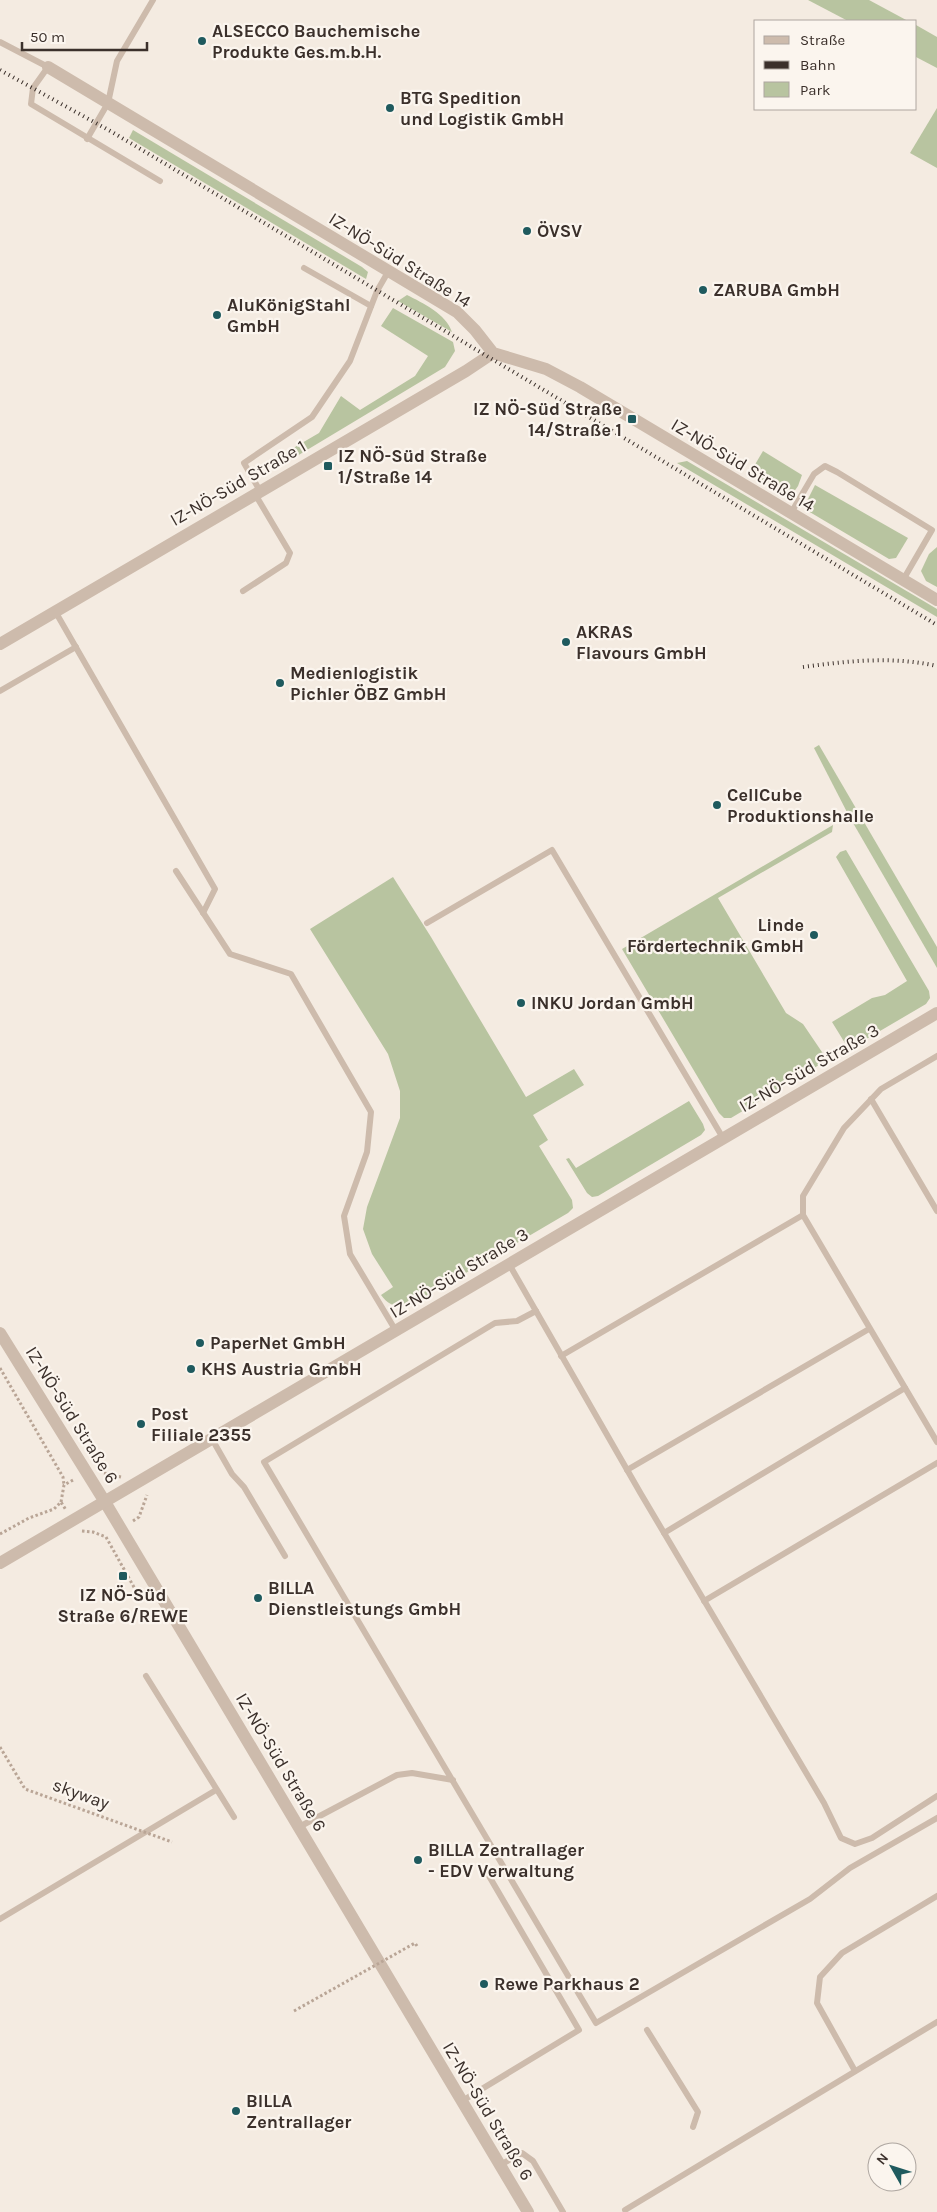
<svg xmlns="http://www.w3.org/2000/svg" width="937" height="2212" font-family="Karla,sans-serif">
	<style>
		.green { fill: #b8c4a0 }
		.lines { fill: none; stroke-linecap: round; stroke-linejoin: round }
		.path { stroke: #b9a596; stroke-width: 3; stroke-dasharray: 2.5 2.5; stroke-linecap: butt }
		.lane { stroke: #cdbbac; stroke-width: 6 }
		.street { stroke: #cdbbac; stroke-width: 12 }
		.rail { stroke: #3b302b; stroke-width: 4; stroke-dasharray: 1 4; stroke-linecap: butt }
		.path-bridge { stroke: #b9a596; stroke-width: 3; stroke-dasharray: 2.5 2.5; stroke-linecap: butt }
		.poi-dot { fill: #1f5a5e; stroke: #fbf5ee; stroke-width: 2 }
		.labels { text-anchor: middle; stroke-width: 4.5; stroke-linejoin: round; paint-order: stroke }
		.poi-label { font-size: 18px; font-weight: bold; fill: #3b302b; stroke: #fbf5ee; text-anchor: start }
		.street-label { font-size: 18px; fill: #3b302b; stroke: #fbf5ee }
	</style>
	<rect width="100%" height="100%" fill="#f4ebe1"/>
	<g class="green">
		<polygon points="808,0 869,0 908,21 848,21"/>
		<polygon points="916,25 937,37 937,68 916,57"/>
		<polygon points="937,108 937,168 910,153"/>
		<polygon points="133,130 362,267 368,272 366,279 129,138"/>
		<path d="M407,295C423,303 446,314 452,332L398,301Z"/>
		<polygon points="393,308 453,342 455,351 445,367 277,468 272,467 271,461 319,433 341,396 360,410 415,376 428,356 381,326"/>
		<polygon points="763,451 802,475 798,486 791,496 779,492 750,473"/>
		<polygon points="687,461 937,609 937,617 677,463"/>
		<polygon points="815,485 908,538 896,558 889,559 808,511 806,503"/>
		<polygon points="937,547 937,587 926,581 921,571 929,554"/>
		<polygon points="819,745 937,947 937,968 849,816 814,748"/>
		<polygon points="833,825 832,832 718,898 786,1013 803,1024 824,1055 824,1062 731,1118 724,1118 719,1113 622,949"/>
		<polygon points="846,850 929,991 930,998 926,1004 851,1048 848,1048 832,1022 872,998 885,995 907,981 836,857 840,852"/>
		<path d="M393,877L431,937L526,1097L574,1069L584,1085L533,1115L548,1140L539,1146L572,1200L573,1208L568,1213L411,1305C399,1309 389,1306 381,1295L393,1287L372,1254L363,1229L367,1207L400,1118V1091L388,1054L310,929Z"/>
		<polygon points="689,1101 703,1124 705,1130 701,1135 598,1196 592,1197 587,1193 566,1159 569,1158 576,1168"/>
	</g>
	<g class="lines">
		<g class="path">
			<polyline points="0,1368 63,1477 64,1485"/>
			<polyline points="104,1473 121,1477"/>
			<polyline points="61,1502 64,1485 75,1479"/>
			<polyline points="133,1521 139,1517 147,1495"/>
			<polyline points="82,1531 93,1532 106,1537 135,1589 145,1599"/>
			<polyline points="0,1534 29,1518 54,1509 61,1502 66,1510"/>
		</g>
		<g class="lane">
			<polyline points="0,42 48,67 33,88 31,104 160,181"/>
			<polyline points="87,139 108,103 117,61 153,0"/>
			<polyline points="304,268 371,306"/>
			<polyline points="260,491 244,463 312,417 350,361 377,291 388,272"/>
			<polyline points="791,513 814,474 825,466 837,472 932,530 903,580"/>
			<polyline points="243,591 286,563 290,553 255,494"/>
			<polyline points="55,611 215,889 203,913"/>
			<polyline points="0,691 76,647"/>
			<polyline points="176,871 230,954 291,974 371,1112 367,1152 344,1216 350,1254 396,1331"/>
			<polyline points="427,923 552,850 723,1138"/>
			<polyline points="871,1099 937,1211"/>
			<polyline points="803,1215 803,1196 844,1128 881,1089 937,1056"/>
			<polyline points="509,1264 641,1494 824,1803 841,1838 855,1844 872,1838 937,1796"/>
			<polyline points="536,1311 517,1321 495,1323 264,1462 596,2023 810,1899 850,1868 937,1818"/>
			<polyline points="561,1356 803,1215 937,1442"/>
			<polyline points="212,1439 232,1474 244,1487 285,1556"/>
			<polyline points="627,1470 869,1329"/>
			<polyline points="664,1533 905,1388"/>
			<polyline points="704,1601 937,1463"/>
			<polyline points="146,1676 234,1817"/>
			<polyline points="299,1827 397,1775 412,1773 453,1780"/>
			<polyline points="0,1919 216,1790"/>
			<polyline points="647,2030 698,2112 693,2127"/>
			<polyline points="855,2071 817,2003 820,1977 842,1953 937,1896"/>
			<polyline points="462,2101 579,2030 489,1876"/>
			<polyline points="500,2165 522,2153 533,2161 563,2212"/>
			<polyline points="625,2210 937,2022"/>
		</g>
		<g class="street">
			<polyline points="48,67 457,312 475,330 493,353 546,369 580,387 937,600"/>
			<polyline points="0,644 466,371 493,353"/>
			<polyline points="0,1333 105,1502 528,2212"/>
			<polyline points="0,1563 937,1013"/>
		</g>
		<g class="rail">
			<polyline points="0,70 112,132 937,625"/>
			<path d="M803,667C847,661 893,656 937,666"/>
		</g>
		<g class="path-bridge">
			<polyline points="0,1747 25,1789 172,1842"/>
			<polyline points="294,2011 415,1943 417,1946"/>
		</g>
	</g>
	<g class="poi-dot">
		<circle cx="202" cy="41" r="5"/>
		<circle cx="390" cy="108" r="5"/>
		<circle cx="527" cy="231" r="5"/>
		<circle cx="703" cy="290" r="5"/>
		<circle cx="217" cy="315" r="5"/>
		<rect x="627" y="414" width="10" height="10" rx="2.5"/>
		<rect x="323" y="461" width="10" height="10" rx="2.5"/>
		<circle cx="566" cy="642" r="5"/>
		<circle cx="280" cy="683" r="5"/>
		<circle cx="717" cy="805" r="5"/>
		<circle cx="814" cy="935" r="5"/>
		<circle cx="521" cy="1003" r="5"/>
		<circle cx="200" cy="1343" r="5"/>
		<circle cx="191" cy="1369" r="5"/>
		<circle cx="141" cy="1424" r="5"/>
		<rect x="118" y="1571" width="10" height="10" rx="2.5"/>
		<circle cx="258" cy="1598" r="5"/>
		<circle cx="418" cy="1860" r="5"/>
		<circle cx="484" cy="1984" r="5"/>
		<circle cx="236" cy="2111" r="5"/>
	</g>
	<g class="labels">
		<g class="poi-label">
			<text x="212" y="37">ALSECCO Bauchemische<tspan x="212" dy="21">Produkte Ges.m.b.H.</tspan></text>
			<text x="400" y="104">BTG Spedition<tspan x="400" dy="21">und Logistik GmbH</tspan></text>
			<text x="537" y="237">ÖVSV</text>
			<text x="713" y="296">ZARUBA GmbH</text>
			<text x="227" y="311">AluKönigStahl<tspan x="227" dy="21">GmbH</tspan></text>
			<text x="622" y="415" text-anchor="end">IZ NÖ-Süd Straße<tspan x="622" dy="21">14/Straße 1</tspan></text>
			<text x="338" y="462">IZ NÖ-Süd Straße<tspan x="338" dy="21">1/Straße 14</tspan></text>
			<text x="576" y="638">AKRAS<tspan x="576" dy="21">Flavours GmbH</tspan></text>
			<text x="290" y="679">Medienlogistik<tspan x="290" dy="21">Pichler ÖBZ GmbH</tspan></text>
			<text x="727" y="801">CellCube<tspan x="727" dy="21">Produktionshalle</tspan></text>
			<text x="804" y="931" text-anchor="end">Linde<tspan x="804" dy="21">Fördertechnik GmbH</tspan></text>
			<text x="531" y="1009">INKU Jordan GmbH</text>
			<text x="210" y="1349">PaperNet GmbH</text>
			<text x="201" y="1375">KHS Austria GmbH</text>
			<text x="151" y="1420">Post<tspan x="151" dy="21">Filiale 2355</tspan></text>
			<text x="268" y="1594">BILLA<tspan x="268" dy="21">Dienstleistungs GmbH</tspan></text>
			<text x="123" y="1601" text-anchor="middle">IZ NÖ-Süd<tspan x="123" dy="21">Straße 6/REWE</tspan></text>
			<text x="428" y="1856">BILLA Zentrallager<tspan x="428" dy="21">- EDV Verwaltung</tspan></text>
			<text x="494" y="1990">Rewe Parkhaus 2</text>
			<text x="246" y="2107">BILLA<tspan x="246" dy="21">Zentrallager</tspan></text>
		</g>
		<g class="street-label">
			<text transform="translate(400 260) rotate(32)" y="6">IZ-NÖ-Süd Straße 14</text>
			<text transform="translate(743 465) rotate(31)" y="6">IZ-NÖ-Süd Straße 14</text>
			<text transform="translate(238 483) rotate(-30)" y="6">IZ-NÖ-Süd Straße 1</text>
			<text transform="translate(809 1068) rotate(-30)" y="6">IZ-NÖ-Süd Straße 3</text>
			<text transform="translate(459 1273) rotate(-31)" y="6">IZ-NÖ-Süd Straße 3</text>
			<text transform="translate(72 1415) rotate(58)" y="6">IZ-NÖ-Süd Straße 6</text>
			<text transform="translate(281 1762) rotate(59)" y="6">IZ-NÖ-Süd Straße 6</text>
			<text transform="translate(81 1794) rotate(20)" y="6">skyway</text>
			<text transform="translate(488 2111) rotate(59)" y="6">IZ-NÖ-Süd Straße 6</text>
		</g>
	</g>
	<rect x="754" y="20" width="162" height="90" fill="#fbf5ee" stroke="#aea6a0"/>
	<rect x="764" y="36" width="25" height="8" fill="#cdbbac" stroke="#aea6a0"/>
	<text x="800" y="45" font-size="15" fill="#3b302b">Straße</text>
	<rect x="764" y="61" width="25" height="8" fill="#3b302b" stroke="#aea6a0"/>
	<text x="800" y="70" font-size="15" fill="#3b302b">Bahn</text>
	<rect x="764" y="82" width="25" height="15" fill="#b8c4a0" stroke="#aea6a0"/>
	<text x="800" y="95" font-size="15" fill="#3b302b">Park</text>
	<g transform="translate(892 2167) rotate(309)"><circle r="24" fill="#fbf5ee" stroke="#aea6a0"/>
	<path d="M0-4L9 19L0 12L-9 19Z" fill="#1f5a5e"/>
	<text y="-8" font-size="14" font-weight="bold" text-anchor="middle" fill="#3b302b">N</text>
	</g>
	<path d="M22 42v8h125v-8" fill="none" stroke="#3b302b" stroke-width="2.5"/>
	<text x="30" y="42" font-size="15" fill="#3b302b" stroke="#fbf5ee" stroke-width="4" paint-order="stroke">50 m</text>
</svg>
